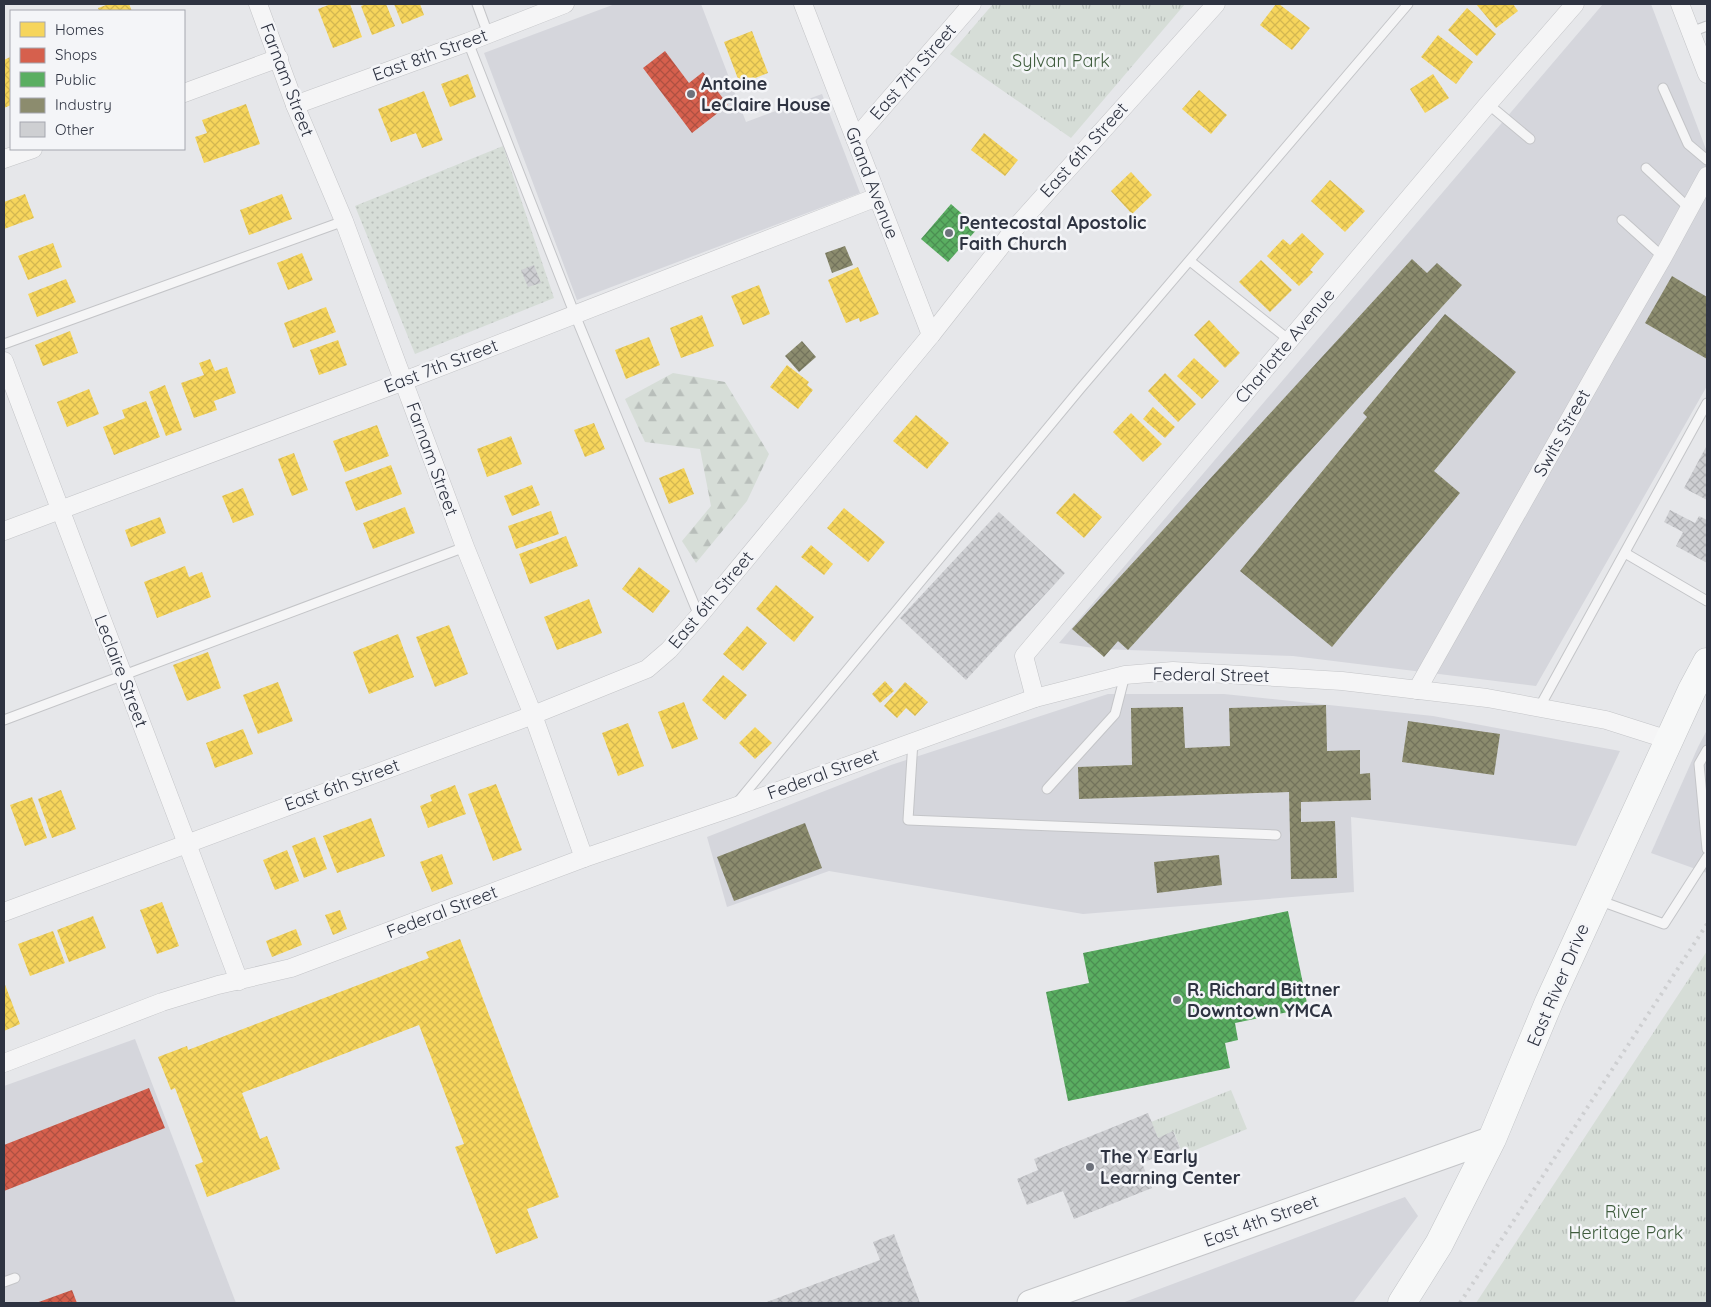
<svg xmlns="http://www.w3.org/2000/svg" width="1711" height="1307" font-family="Quicksand,sans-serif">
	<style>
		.built { fill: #d5d6dc }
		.grass { fill: url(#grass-dots) }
		.forest { fill: url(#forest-firs) }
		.park { fill: url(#park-tufts) }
		.homes { fill: url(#homes-cross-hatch) }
		.shops { fill: url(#shops-cross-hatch) }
		.public { fill: url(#public-cross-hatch) }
		.industry { fill: url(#industry-cross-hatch) }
		.building { fill: url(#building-cross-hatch) }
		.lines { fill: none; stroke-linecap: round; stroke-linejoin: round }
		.lane-casing { stroke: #c4c5c8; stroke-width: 11 }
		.street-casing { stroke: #c4c5c8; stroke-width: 19 }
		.secondary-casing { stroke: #c4c5c8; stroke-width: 27 }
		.primary-casing { stroke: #c2c4c7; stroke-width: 29 }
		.lane { stroke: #f5f5f6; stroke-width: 9 }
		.street { stroke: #f5f5f6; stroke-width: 18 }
		.secondary { stroke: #f7f8f8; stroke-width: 25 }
		.primary { stroke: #f7f8f8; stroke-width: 28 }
		.rail { stroke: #cecfd1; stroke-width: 4; stroke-dasharray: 2.5 5; stroke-linecap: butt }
		.poi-dot { fill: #6e727c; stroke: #f4f5f8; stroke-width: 2 }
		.labels { text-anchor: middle; stroke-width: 5; stroke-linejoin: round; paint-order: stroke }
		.street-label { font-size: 18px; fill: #2e3341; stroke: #f4f5f8 }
		.park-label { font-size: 18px; fill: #3f5c3d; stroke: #f4f5f8 }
		.poi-label { font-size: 18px; font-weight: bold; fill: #2e3341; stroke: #f4f5f8; text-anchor: start }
	</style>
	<defs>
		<pattern id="grass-dots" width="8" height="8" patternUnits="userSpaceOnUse" patternTransform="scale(1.25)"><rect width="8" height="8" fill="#d6ddd7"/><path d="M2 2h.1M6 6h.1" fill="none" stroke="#b8beba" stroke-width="1.8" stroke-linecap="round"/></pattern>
		<pattern id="forest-firs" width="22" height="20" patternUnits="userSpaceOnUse" patternTransform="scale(1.25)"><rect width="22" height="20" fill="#d6ddd7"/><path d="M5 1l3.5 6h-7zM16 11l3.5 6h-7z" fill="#b8beba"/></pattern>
		<pattern id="park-tufts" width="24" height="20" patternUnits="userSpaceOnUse" patternTransform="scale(1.25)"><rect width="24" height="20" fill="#d6ddd7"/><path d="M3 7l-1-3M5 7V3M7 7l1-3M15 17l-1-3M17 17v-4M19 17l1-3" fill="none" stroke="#b8beba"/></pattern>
		<pattern id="homes-cross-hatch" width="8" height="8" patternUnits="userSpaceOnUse" patternTransform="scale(1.25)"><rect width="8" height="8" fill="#f6d55c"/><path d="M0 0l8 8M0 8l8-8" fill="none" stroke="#d3b751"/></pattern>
		<pattern id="shops-cross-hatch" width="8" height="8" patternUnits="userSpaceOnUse" patternTransform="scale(1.25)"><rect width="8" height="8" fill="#d6604d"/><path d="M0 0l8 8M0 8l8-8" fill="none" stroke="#ae5042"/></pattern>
		<pattern id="public-cross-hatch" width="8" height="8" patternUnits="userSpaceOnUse" patternTransform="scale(1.25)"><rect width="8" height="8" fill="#5aae61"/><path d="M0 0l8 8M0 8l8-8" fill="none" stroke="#4b8e52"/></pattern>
		<pattern id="industry-cross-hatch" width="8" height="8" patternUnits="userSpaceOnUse" patternTransform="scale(1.25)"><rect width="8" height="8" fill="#8c8c6e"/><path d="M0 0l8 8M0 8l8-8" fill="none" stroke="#73735c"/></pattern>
		<pattern id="building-cross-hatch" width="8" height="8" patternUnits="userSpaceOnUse" patternTransform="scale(1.25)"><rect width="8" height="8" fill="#cecfd2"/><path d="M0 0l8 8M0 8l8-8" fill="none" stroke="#b1b2b6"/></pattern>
	</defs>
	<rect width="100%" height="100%" fill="#e6e7ea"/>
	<g class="built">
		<polygon points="615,4 701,4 746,122 822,94 860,193 577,300 484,53"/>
		<polygon points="1603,4 1651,4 1707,152 1707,386 1536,686 1293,656 1101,649 1059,643"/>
		<polygon points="1108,694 1224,694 1433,716 1620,751 1576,846 1351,817 1354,892 1083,914 829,871 727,907 707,837 891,765"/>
		<polygon points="1707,730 1707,873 1651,853 1698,747"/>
		<polygon points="135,1039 236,1303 4,1303 4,1086"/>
		<polygon points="1405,1197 1418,1216 1353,1303 1122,1303"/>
	</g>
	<polygon class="grass" points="503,146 554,298 415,354 355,206"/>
	<polygon class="forest" points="673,373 725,382 769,454 747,501 696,563 682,541 711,506 700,449 645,442 625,399"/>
	<g class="park">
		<polygon points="993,4 1185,4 1071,138 950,54"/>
		<polygon points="1707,951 1707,1303 1476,1303"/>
		<polygon points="1231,1090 1247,1129 1183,1155 1174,1132 1158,1138 1151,1122"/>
	</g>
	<g class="homes">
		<polygon points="109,4 129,4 132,11 99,11 98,8"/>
		<polygon points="331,4 350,4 362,37 333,48 318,9"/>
		<polygon points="366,4 386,4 395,26 372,35 361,6"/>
		<polygon points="394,4 420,4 424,15 402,24"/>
		<polygon points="1276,4 1279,4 1310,28 1292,50 1260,25"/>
		<polygon points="1476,4 1513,4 1518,11 1496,28"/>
		<polygon points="1467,8 1496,34 1477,56 1448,30"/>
		<polygon points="752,31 768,73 740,84 724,42"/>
		<polygon points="1438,35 1473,62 1456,84 1421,57"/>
		<polygon points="10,57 11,105 4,108 4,60"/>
		<polygon points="468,74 476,97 450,107 441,84"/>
		<polygon points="1433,74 1449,98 1425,113 1410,89"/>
		<polygon points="1199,90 1227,115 1211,134 1182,109"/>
		<polygon points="424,91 443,140 422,148 416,133 391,142 378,109"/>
		<polygon points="246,104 260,144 204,163 195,137 207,133 202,120"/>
		<polygon points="984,133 1018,160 1005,176 971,150"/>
		<polygon points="1131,172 1152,195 1132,214 1111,191"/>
		<polygon points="1330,180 1365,211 1345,232 1311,201"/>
		<polygon points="25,194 34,218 4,229 4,202"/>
		<polygon points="282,194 292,219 249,235 240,210"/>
		<polygon points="1302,233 1324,254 1310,270 1313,272 1299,286 1267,256 1283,239 1290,245"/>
		<polygon points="53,243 62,267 28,280 18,256"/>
		<polygon points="302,253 313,280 288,290 277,263"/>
		<polygon points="1261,260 1292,290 1270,312 1239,282"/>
		<polygon points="858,267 879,314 860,322 859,318 846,323 828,280"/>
		<polygon points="66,279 76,302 37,317 28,294"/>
		<polygon points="759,285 770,314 743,325 731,296"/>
		<polygon points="326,307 336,332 293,348 284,323"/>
		<polygon points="702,315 714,346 681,358 670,328"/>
		<polygon points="1209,320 1240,353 1225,368 1194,335"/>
		<polygon points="70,331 78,353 43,366 35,345"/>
		<polygon points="649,337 660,365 626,379 615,350"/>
		<polygon points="338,340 347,365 319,375 310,350"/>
		<polygon points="1194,358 1219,381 1202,399 1177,376"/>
		<polygon points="210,359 215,371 227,367 236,393 214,401 217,410 194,418 181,383 204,375 199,363"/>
		<polygon points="787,365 809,382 807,385 813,390 798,409 770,387"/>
		<polygon points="1165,373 1196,404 1178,422 1148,391"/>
		<polygon points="165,385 182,430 166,436 149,392"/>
		<polygon points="89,389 99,414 67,427 57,402"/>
		<polygon points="146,401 160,437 114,455 103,427 125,418 122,410"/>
		<polygon points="1153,407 1175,427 1165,438 1143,419"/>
		<polygon points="1131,413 1162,444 1143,462 1113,432"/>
		<polygon points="916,415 949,443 927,469 893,441"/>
		<polygon points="594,423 605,449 585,457 574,430"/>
		<polygon points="377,425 389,456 345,472 333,441"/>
		<polygon points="511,436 522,464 487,477 477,449"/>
		<polygon points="294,453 308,490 292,496 278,459"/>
		<polygon points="391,465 402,494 356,511 345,482"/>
		<polygon points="684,468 694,494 669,504 659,478"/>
		<polygon points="532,485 540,505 512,516 504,496"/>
		<polygon points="243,488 254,515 233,523 222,496"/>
		<polygon points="1074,493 1102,517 1084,538 1056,513"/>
		<polygon points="405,507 415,533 373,549 363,523"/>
		<polygon points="844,508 885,542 868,562 827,528"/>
		<polygon points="551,511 559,534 516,549 508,526"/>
		<polygon points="160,517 166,533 131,547 125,530"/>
		<polygon points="566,536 578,566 530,584 519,554"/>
		<polygon points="811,545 833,564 824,575 801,557"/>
		<polygon points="185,566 189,577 202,572 211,597 157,618 144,582"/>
		<polygon points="639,567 670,591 653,613 622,589"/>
		<polygon points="776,585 814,617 794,642 756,609"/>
		<polygon points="589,599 602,633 557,650 544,617"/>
		<polygon points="449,625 468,674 435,687 416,637"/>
		<polygon points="747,626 767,643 743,671 723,654"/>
		<polygon points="398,634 414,677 369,694 353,652"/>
		<polygon points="208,652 221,688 187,701 173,665"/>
		<polygon points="723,675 747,695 725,720 702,700"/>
		<polygon points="885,681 894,691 880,703 872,694"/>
		<polygon points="278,682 293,721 258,734 243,695"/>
		<polygon points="905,682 928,702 915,716 906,708 897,718 884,706"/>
		<polygon points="684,702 698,739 672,749 658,712"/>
		<polygon points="628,723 644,766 618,776 602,733"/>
		<polygon points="755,727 772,743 755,759 739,743"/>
		<polygon points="243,729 253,754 215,768 206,743"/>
		<polygon points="496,784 522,850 493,861 468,794"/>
		<polygon points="455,785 466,814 428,828 420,806 432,801 430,795"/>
		<polygon points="61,790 76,829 52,838 38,799"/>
		<polygon points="32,797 47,838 25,846 10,805"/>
		<polygon points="371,818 385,856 337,873 323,836"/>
		<polygon points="315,837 327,869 304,878 292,846"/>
		<polygon points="287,850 299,881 275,890 263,860"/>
		<polygon points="442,854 453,884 432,892 420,862"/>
		<polygon points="162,902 179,946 157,954 140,910"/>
		<polygon points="340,910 347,929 333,935 325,915"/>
		<polygon points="93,916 106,948 69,962 57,930"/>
		<polygon points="296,929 302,945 272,957 266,941"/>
		<polygon points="53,931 65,963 30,976 18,944"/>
		<polygon points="460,939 559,1197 527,1209 538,1238 496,1254 455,1147 464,1144 419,1025 242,1093 260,1139 267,1136 280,1169 207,1197 195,1165 203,1162 175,1088 171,1090 158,1057 187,1046 188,1050 429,958 426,952"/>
		<polygon points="4,982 20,1024 4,1031"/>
	</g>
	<g class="shops">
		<polygon points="665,51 689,83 703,72 728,105 692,133 643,68"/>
		<polygon points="149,1088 165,1128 4,1191 4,1145"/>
		<polygon points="72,1290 77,1303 36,1303"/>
	</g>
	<g class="public">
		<polygon points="951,204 978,228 948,262 921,239"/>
		<polygon points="1288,911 1308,1008 1235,1023 1238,1040 1225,1043 1230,1068 1068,1101 1046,992 1089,983 1083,953"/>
	</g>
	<g class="industry">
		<polygon points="845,246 853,265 832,273 825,253"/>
		<polygon points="1412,259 1427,273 1437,263 1462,285 1128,650 1118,641 1104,657 1072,629"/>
		<polygon points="1672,276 1707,297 1707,359 1645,323"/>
		<polygon points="1445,314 1516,372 1434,471 1460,493 1332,647 1240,571 1367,417 1363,413"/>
		<polygon points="802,341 816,357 799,372 785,356"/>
		<polygon points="1326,705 1327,751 1360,750 1360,774 1370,773 1371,800 1301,802 1301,822 1335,821 1337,878 1291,879 1289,792 1079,799 1078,767 1132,765 1131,708 1183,707 1185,748 1230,746 1229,708"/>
		<polygon points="1408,721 1500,734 1494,775 1402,762"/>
		<polygon points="805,823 822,868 734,901 717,857"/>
		<polygon points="1219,855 1222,885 1157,893 1154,862"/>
	</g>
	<g class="building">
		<polygon points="534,265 541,283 528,287 521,270"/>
		<polygon points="1706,447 1707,448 1707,500 1684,488"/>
		<polygon points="1670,510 1695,523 1699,516 1707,520 1707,563 1676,546 1683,532 1664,522"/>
		<polygon points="999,512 1065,573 966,680 900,618"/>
		<polygon points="1148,1113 1158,1138 1173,1131 1180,1148 1142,1163 1152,1188 1074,1219 1063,1191 1027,1205 1017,1179 1038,1170 1034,1159"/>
		<polygon points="894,1234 920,1303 764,1303 880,1260 873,1242"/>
	</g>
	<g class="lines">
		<g class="lane-casing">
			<g id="lane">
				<polyline points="477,4 488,34"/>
				<polyline points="1691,32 1707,26"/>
				<polyline points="468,42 575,315 699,616"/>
				<polyline points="1663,88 1688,144 1707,160"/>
				<polyline points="1488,104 1530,139"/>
				<polyline points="1646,168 1690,209"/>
				<polyline points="1622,220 1663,257"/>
				<polyline points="1190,261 1289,340"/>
				<polyline points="4,344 344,221"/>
				<polyline points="1625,553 1707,601"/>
				<polyline points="1539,708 1707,403"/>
				<polyline points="4,720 465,547"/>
				<polyline points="913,741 908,820 1276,835"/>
				<polyline points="1707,750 1699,764 1707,849"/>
				<polyline points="1047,789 1115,714 1125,675"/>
				<polyline points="737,803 1080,389 1408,4"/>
				<polyline points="1598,900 1664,924 1707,857"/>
				<polyline points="4,1282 15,1278"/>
			</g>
		</g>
		<g class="street-casing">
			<g id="street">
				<polyline points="258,4 295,105 344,221 465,547 533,715 584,858"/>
				<polyline points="803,4 931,335"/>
				<polyline points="1680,4 1707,74"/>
				<polyline points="184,93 279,58"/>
				<polyline points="295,105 468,42 565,4"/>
				<polyline points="855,139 972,4"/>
				<polyline points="4,159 33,149"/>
				<polyline points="4,361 239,981"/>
				<polyline points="4,531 404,381 877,197"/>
				<polyline points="1417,690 1606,355 1663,257 1707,176"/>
				<polyline points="1035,698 1024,656 1488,104 1575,4"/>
				<polyline points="4,912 533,715 647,669 669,650 699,616 931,335 1016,227 1216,4"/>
				<polyline points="4,1063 162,1002 218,985 291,968 584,858 734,807 1035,698 1125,675 1173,671 1342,681 1487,698 1606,720 1669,740"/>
			</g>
		</g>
		<g class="secondary-casing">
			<polyline id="secondary" points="1030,1303 1492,1139"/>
		</g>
		<g class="primary-casing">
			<polyline id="primary" points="1402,1303 1439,1244 1492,1139 1549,1002 1692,690 1707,662"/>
		</g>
		<use href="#lane" class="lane"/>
		<use href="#street" class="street"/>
		<use href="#secondary" class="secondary"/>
		<use href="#primary" class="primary"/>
		<polyline class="rail" points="1460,1303 1707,924"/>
	</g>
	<g class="poi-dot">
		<circle cx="691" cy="94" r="5"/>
		<circle cx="949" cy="233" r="5"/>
		<circle cx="1177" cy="1000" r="5"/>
		<circle cx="1090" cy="1167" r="5"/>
	</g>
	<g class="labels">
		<g class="street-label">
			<text transform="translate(430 55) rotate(-20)" y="6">East 8th Street</text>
			<text transform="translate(913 72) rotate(-49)" y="6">East 7th Street</text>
			<text transform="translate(287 80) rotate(69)" y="6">Farnam Street</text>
			<text transform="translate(1084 150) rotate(-48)" y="6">East 6th Street</text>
			<text transform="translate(872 183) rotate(69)" y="6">Grand Avenue</text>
			<text transform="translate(1285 346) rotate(-50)" y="6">Charlotte Avenue</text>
			<text transform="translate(441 366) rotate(-21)" y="6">East 7th Street</text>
			<text transform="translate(1562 433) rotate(-61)" y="6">Swits Street</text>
			<text transform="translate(432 459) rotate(70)" y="6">Farnam Street</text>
			<text transform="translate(711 600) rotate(-50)" y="6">East 6th Street</text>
			<text transform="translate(121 671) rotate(69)" y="6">Leclaire Street</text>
			<text transform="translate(1211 675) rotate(1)" y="6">Federal Street</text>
			<text transform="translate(823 774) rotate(-20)" y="6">Federal Street</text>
			<text transform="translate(342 785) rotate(-20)" y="6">East 6th Street</text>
			<text transform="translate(442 912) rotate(-21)" y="6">Federal Street</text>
			<text transform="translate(1558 985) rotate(-67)" y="6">East River Drive</text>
			<text transform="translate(1261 1221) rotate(-20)" y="6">East 4th Street</text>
		</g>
		<g class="park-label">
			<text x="1061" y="67">Sylvan Park</text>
			<text x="1626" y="1218">River<tspan x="1626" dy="21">Heritage Park</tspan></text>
		</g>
		<g class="poi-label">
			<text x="701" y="90">Antoine<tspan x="701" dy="21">LeClaire House</tspan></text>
			<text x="959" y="229">Pentecostal Apostolic<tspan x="959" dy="21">Faith Church</tspan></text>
			<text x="1187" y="996">R. Richard Bittner<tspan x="1187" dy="21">Downtown YMCA</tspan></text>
			<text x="1100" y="1163">The Y Early<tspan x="1100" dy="21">Learning Center</tspan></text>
		</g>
	</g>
	<rect width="1711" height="1307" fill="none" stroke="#2e3341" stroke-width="10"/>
	<rect x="10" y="10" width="175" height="140" fill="#f4f5f8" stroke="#a5a7af"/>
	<rect x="20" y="22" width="25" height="15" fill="#f6d55c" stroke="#a5a7af"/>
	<text x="55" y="35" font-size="15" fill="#2e3341">Homes</text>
	<rect x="20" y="48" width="25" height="15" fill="#d6604d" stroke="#a5a7af"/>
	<text x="55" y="60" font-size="15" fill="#2e3341">Shops</text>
	<rect x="20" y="72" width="25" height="15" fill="#5aae61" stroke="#a5a7af"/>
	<text x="55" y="85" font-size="15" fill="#2e3341">Public</text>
	<rect x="20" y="98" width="25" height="15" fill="#8c8c6e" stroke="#a5a7af"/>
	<text x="55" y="110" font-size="15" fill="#2e3341">Industry</text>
	<rect x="20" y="122" width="25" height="15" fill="#cecfd2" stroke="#a5a7af"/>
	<text x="55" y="135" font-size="15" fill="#2e3341">Other</text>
</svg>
